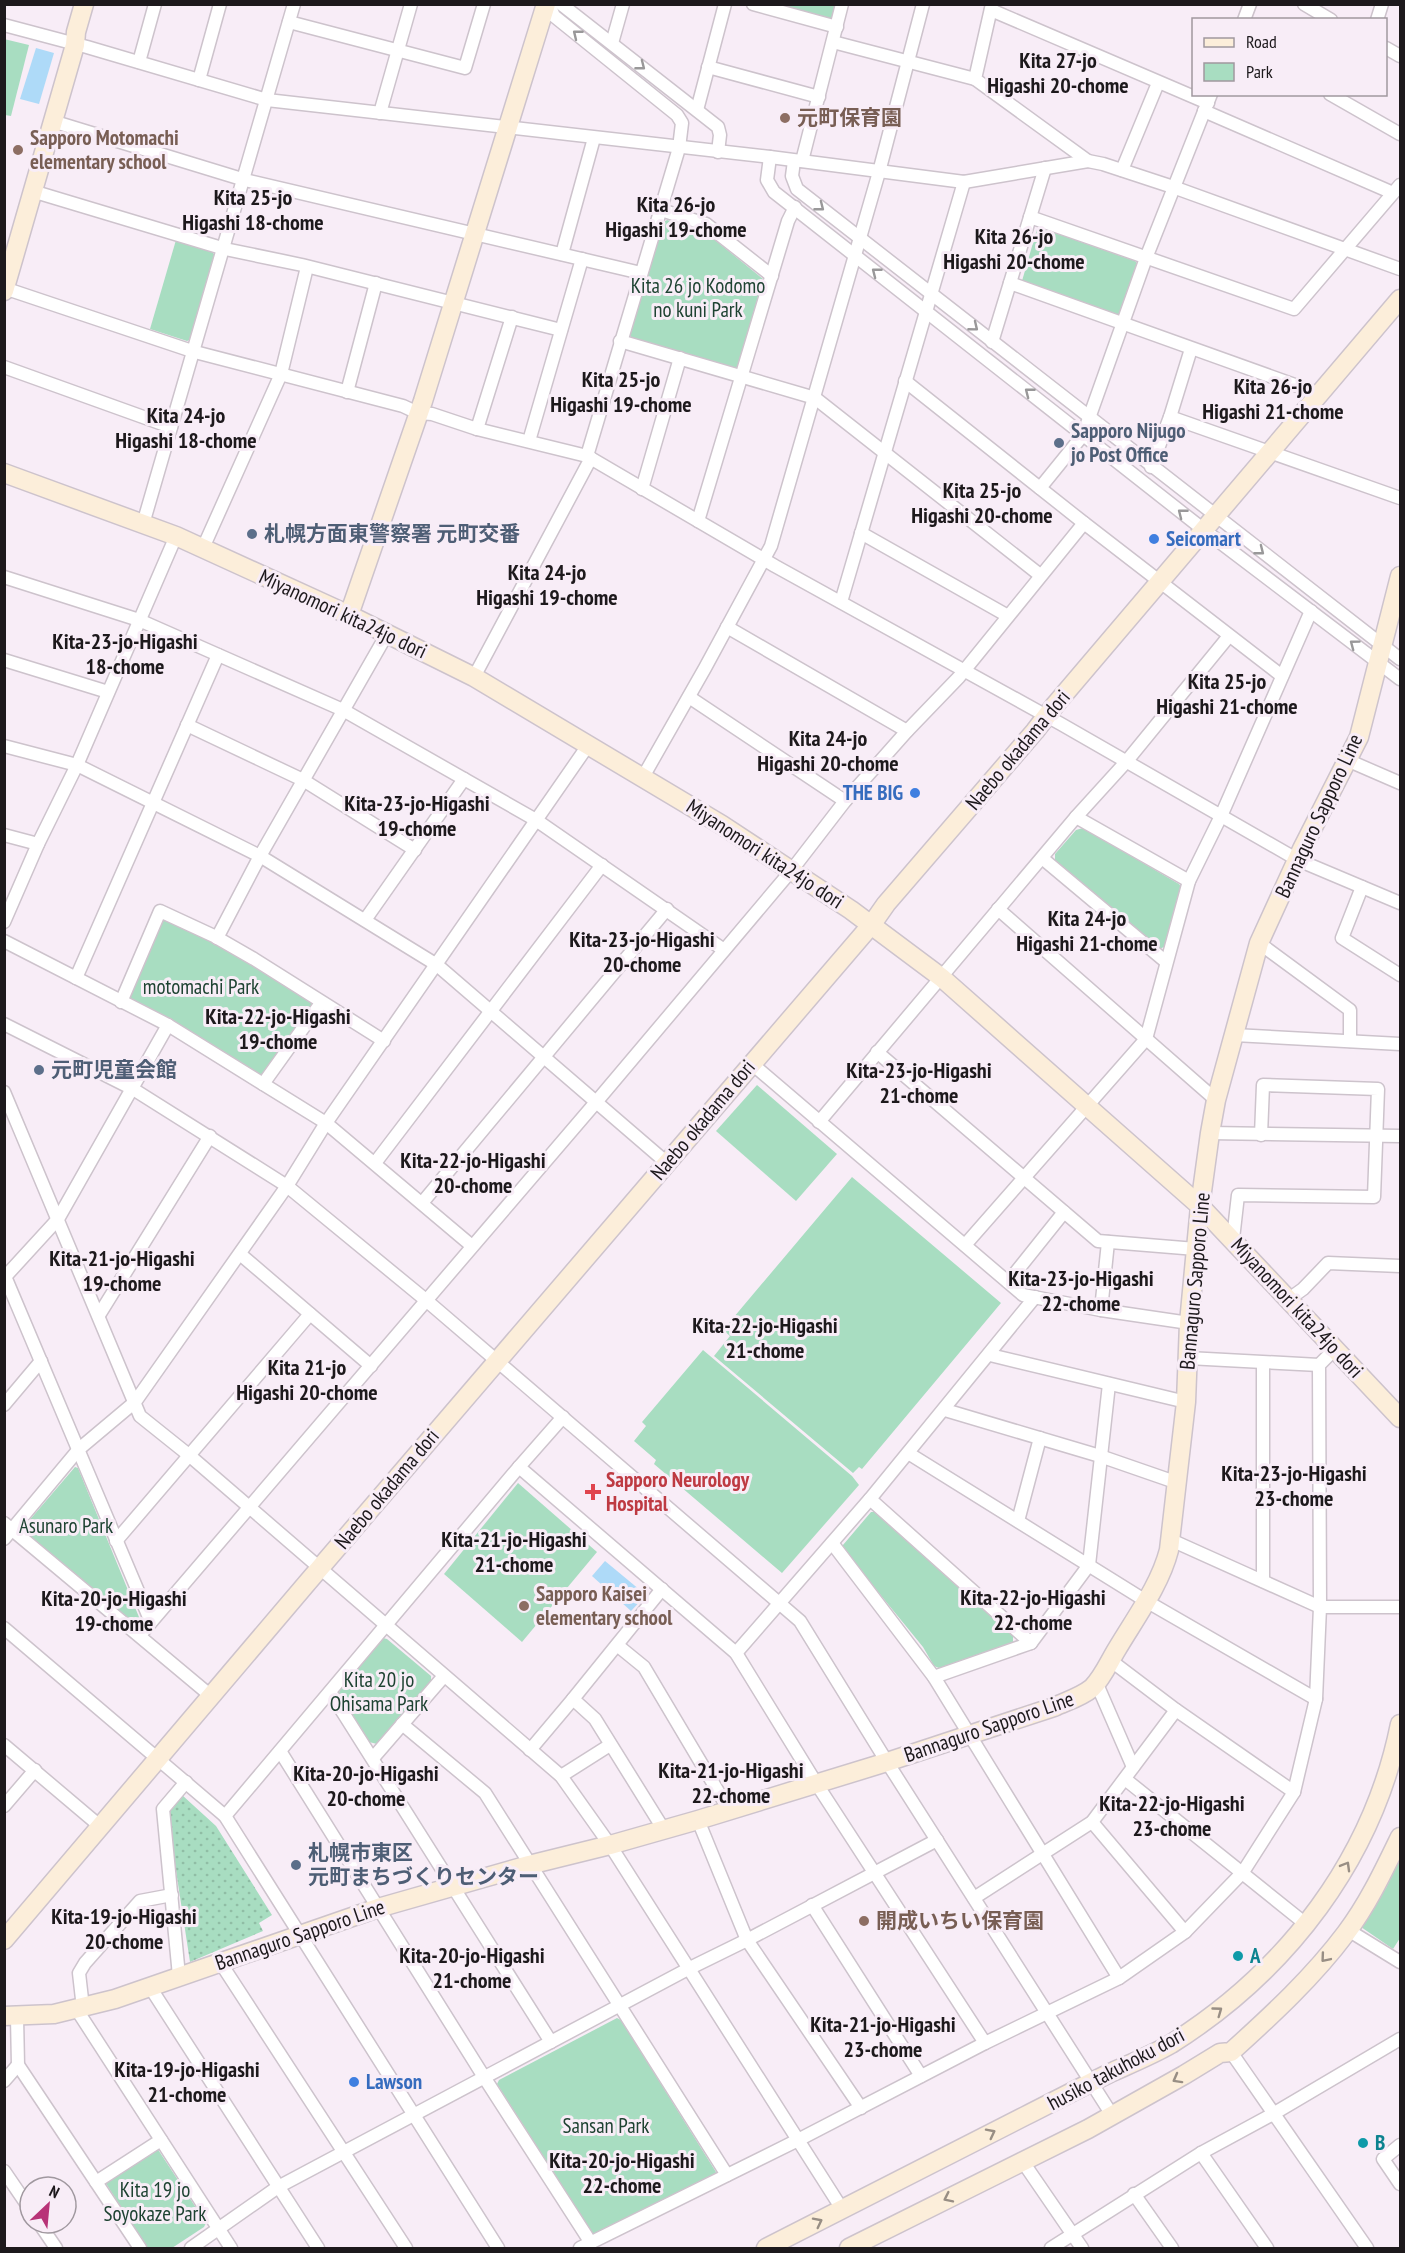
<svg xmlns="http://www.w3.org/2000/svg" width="1405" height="2253" font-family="'PT Sans Narrow','Noto Sans JP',sans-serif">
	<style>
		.grass { fill: url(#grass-dots) }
		.green { fill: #a8ddc1 }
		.water { fill: #aedaf8 }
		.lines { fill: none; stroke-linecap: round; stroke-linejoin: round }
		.street-casing { stroke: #cdc3cc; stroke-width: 15 }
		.secondary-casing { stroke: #cdc3cc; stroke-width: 21 }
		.street { stroke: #fff; stroke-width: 12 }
		.secondary { stroke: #fceeda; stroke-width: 18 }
		.oneway { stroke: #999899 }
		.oneway2 { stroke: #988e84 }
		.education-dot { fill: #8d6e63; stroke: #f8edf7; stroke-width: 2 }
		.service-dot { fill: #5c6f8a; stroke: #f8edf7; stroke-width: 2 }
		.shop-dot { fill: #3f7fe0; stroke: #f8edf7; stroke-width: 2 }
		.health-dot { fill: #e0444e; stroke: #f8edf7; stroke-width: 2 }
		.culture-dot { fill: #0f9aa8; stroke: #f8edf7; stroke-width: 2 }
		.labels { text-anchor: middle; stroke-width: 6; stroke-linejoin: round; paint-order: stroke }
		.education-label { font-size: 21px; font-weight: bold; fill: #785e54; stroke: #f8edf7; text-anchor: start }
		.park-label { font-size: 21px; fill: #1e4332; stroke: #f8edf7 }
		.service-label { font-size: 21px; font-weight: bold; fill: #4e5e75; stroke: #f8edf7; text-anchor: start }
		.shop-label { font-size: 21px; font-weight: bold; fill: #366cbe; stroke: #f8edf7; text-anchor: start }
		.street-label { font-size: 21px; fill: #1d191c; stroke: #f8edf7 }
		.health-label { font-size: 21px; font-weight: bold; fill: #be3a42; stroke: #f8edf7; text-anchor: start }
		.culture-label { font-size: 21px; font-weight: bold; fill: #0d838f; stroke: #f8edf7; text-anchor: start }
		.neighbourhood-label { font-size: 22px; font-weight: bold; fill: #1d191c; stroke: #f8edf7 }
	</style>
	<defs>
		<pattern id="grass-dots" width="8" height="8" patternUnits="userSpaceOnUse" patternTransform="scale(1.5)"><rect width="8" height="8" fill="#a8ddc1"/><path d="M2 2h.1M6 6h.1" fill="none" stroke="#90bda5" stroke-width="1.8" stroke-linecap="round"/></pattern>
	</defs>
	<rect width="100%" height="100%" fill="#f8edf7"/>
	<polygon class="grass" points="182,1795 216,1826 272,1915 259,1923 263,1931 190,1962 167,1812"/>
	<g class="green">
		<polygon points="775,5 839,5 835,18 832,19"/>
		<polygon points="4,39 29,45 11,116 5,115"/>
		<polygon points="667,220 704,231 763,279 738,367 734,368 632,338 629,334 662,223"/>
		<polygon points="1041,228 1135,261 1138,264 1121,315 1117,316 1023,285 1022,281 1037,229"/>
		<polygon points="176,240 212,252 216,256 192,339 187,341 150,329"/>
		<polygon points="1083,828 1179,884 1182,888 1164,947 1157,950 1055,861 1055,854 1076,830"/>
		<polygon points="166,919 212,941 311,1002 311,1006 262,1075 259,1076 129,1000 128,996 162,920"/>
		<polygon points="757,1085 837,1154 796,1201 716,1131"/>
		<polygon points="852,1177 1001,1303 862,1469 859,1467 853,1473 714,1356 730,1336 723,1330"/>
		<polygon points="703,1350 852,1476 859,1485 782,1573 654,1464 656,1460 634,1441 646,1426 642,1422"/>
		<polygon points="75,1467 78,1468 141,1622 137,1627 21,1530"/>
		<polygon points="518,1483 597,1552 522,1642 444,1574"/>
		<polygon points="871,1512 875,1512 1013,1635 1013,1642 939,1668 934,1666 923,1647 843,1549 843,1545"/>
		<polygon points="383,1638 387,1639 431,1676 431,1681 377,1744 369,1742 339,1693 340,1689"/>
		<polygon points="1400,1859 1400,1938 1393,1949 1361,1927 1386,1888"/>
		<polygon points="617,2018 621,2020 716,2172 715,2176 597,2236 592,2233 497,2084 499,2080"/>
		<polygon points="157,2148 206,2223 204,2227 172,2248 147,2248 105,2182"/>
	</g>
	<g class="water">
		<polygon points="36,48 54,53 39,104 20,99"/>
		<polygon points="605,1561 646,1595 631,1611 592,1576"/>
	</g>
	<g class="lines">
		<g class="street-casing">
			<g id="street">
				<polyline points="549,4 554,16 677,115 682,123 679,148 587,456"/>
				<polyline points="561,4 718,127 720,135 718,152"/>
				<polyline points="753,4 837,27"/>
				<polyline points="992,4 975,79 1088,161"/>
				<polyline points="1304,4 1331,20"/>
				<polyline points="991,10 1208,103"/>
				<polyline points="1244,20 1250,4"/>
				<polyline points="1377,20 1382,4"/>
				<polyline points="289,22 465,68 484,4"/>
				<polyline points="4,25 87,47 267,100 770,157 964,182 1088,161 1103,164 1173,187 1400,269"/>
				<polyline points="833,42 975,79"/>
				<polyline points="612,43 623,4"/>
				<polyline points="1386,48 1400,56"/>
				<polyline points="139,62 155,4"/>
				<polyline points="708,67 819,97"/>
				<polyline points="199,80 220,4"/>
				<polyline points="1330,94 1400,134"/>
				<polyline points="697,110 725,4"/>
				<polyline points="1204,111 1393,193"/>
				<polyline points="380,113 411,4"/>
				<polyline points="52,121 245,180 641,273"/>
				<polyline points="770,157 767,180 774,192 1204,530 1400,679"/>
				<polyline points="794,161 792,176 797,189 1400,659"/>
				<polyline points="802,161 842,4"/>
				<polyline points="1122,170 1158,83"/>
				<polyline points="32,191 225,249 302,265 561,330"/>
				<polyline points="661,210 706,224 772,276"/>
				<polyline points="1030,217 1294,309 1400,185"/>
				<polyline points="562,254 594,138"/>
				<polyline points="1010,283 1320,394"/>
				<polyline points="4,288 195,352 403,406 418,413 432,414 477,429 587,456 775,566 1061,724 1298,860 1400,903"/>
				<polyline points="620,341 815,398 1040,575"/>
				<polyline points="992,342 1045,168"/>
				<polyline points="4,367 171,427"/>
				<polyline points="905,381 1084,523 1282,676"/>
				<polyline points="347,392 376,283"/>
				<polyline points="1170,417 1400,498"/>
				<polyline points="477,429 512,317"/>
				<polyline points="529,441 582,259"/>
				<polyline points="1151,467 1170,417 1191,349"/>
				<polyline points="1040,488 1083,435 1146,258 1211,94"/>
				<polyline points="642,489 680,358"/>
				<polyline points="698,521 788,221 795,207"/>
				<polyline points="143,524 294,4"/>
				<polyline points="861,533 1008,616"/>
				<polyline points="203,548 281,374 307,267"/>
				<polyline points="4,577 139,620 343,710 536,820 724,950"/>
				<polyline points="841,602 964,182"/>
				<polyline points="727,627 907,731"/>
				<polyline points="4,660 108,692"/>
				<polyline points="474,677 591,458"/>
				<polyline points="689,697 845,801"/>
				<polyline points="187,725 303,780 415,850"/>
				<polyline points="4,746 77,765 260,856 437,965 667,1163"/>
				<polyline points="1347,760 1400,783"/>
				<polyline points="643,777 705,668 771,546 879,172 923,4"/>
				<polyline points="1076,817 1189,881"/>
				<polyline points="4,835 38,844"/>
				<polyline points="1042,858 1165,961"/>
				<polyline points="1362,887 1342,938 1400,975"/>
				<polyline points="998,909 1216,1100"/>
				<polyline points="365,920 464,779"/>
				<polyline points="4,922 38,844 77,765 176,536"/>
				<polyline points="217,938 260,856 387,634"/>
				<polyline points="4,941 168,1025 326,1123 472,1246"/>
				<polyline points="1259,943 1350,1010 1350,1041"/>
				<polyline points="76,978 218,655"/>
				<polyline points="121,1002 160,911 214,936 254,959 384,1041"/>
				<polyline points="4,1024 133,1089 287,1186 427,1301 800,1621 887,1762 1112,2115"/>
				<polyline points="1234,1035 1400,1044"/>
				<polyline points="877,1052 1098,1241 1196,1249"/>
				<polyline points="751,1063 1023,1295 1101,1310 1189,1323"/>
				<polyline points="263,1084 321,1003"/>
				<polyline points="4,1092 140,1416 190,1456 561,1776 610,1845 842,2209"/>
				<polyline points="819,1122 1076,817 1126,762 1229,636"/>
				<polyline points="1210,1133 1400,1136"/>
				<polyline points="375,1163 602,865"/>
				<polyline points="422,1203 667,909"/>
				<polyline points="1233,1239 1238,1195 1374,1197 1378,1089 1263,1085 1261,1135"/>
				<polyline points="965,1245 1146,1039 1189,881 1221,816 1311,611"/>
				<polyline points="240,1254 371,1366"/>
				<polyline points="4,1274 151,1622"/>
				<polyline points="4,1278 58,1219 168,1025"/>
				<polyline points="1008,1282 1064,1212"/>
				<polyline points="1289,1299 1303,1289 1328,1263 1400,1266"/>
				<polyline points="1101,1310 1108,1242"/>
				<polyline points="99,1315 210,1136"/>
				<polyline points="990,1355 1186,1402"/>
				<polyline points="1188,1358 1319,1365"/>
				<polyline points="4,1405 41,1361"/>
				<polyline points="945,1410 1100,1456 1178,1483"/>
				<polyline points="908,1453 1146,1601 1316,1699"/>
				<polyline points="519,1467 736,1653 816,1783 985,2043"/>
				<polyline points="870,1499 1031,1643"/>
				<polyline points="1018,1521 1040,1438"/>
				<polyline points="4,1523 211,1696"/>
				<polyline points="4,1539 79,1449 135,1402 287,1186 326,1123 589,744"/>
				<polyline points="1171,1540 1320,1607 1400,1607"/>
				<polyline points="116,1541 310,1314"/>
				<polyline points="832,1543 934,1677 1119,1978"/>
				<polyline points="1263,1581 1263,1363"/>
				<polyline points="662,1589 573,1699 595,1719 664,1830"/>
				<polyline points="4,1628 225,1816 498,2248"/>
				<polyline points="140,1635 597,1101 791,871 845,801 907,731 959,677 1084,523"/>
				<polyline points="617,1645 644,1667 729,1810"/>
				<polyline points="736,1653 870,1499 1035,1297"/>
				<polyline points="1110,1660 1176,1710 1294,1792"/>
				<polyline points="934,1677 1031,1643 1089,1565 1109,1384"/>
				<polyline points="1096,1682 1133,1767"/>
				<polyline points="330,1692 551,2042"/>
				<polyline points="402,1724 485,1793 727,2175"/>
				<polyline points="4,1745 101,1827"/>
				<polyline points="530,1750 573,1699"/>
				<polyline points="280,1751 484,2077 591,2243"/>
				<polyline points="373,1758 444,1676"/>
				<polyline points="561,1776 610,1745"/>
				<polyline points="1125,1779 1307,1925"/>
				<polyline points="4,1806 35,1770"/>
				<polyline points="225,1816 519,1467 563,1417"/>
				<polyline points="698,1820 747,1940 861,2108"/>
				<polyline points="1092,1822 1185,1932"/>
				<polyline points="974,1898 1092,1822 1176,1710"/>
				<polyline points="812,1905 921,2076"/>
				<polyline points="1348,1930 1400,1962"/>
				<polyline points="220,1962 406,2248"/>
				<polyline points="179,1976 163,1809 186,1782"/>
				<polyline points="150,1987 318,2248"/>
				<polyline points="83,2008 79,1973 85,1963 140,1901 172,1895"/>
				<polyline points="77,2010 231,2248"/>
				<polyline points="17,2017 18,2065 140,2248"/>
				<polyline points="1231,2052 1367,2248"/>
				<polyline points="4,2081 18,2065"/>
				<polyline points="1400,2145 1383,2159 1400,2184"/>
				<polyline points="1201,2153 1267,2248"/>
				<polyline points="1023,2162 1082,2248"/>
				<polyline points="4,2171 30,2209"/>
				<polyline points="96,2182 161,2140"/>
				<polyline points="1134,2194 1172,2248"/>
				<polyline points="39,2223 56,2248"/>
				<polyline points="191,2248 278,2187 688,1969 747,1940 937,1840"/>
				<polyline points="580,2248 798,2140 985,2043 1119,1978 1185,1932 1243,1872 1294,1792 1316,1699 1320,1607 1319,1365 1335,1349"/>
				<polyline points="1051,2248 1201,2153 1273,2114 1400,2039"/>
			</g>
		</g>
		<g class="secondary-casing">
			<g id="secondary">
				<polyline points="4,291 75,45 76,32 84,4"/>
				<polyline points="4,473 176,536 349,615 474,677 722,825 851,910 942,978 1200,1206 1400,1418"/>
				<polyline points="349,615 423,401 546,4"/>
				<polyline points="4,1940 307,1583 872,924 886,904 1035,731 1055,705 1400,299"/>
				<path d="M4,2016L54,2014L115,1999L378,1908L529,1865L610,1845L698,1820L887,1762L1054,1707C1067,1701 1081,1697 1092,1688C1103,1677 1109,1662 1117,1649C1136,1617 1160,1585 1169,1550L1186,1402L1189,1323L1200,1206L1210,1133L1216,1100L1259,943L1302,849L1359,737L1400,576"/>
				<path d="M766,2248C852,2204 938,2160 1025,2116C1053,2102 1081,2087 1110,2073C1130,2064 1152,2055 1171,2044C1287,1971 1373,1859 1400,1724"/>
				<path d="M849,2248L1088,2129L1184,2075L1220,2053L1231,2052C1272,2015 1313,1977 1346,1933C1368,1904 1384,1870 1400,1837"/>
			</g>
		</g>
		<use href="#street" class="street"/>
		<use href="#secondary" class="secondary"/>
	</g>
	<defs><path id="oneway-chevron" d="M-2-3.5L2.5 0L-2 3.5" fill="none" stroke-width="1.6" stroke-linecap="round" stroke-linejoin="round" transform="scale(1.5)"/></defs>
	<g class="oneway">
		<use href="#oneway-chevron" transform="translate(577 34) rotate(-141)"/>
		<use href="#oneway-chevron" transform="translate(641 66) rotate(38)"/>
		<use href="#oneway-chevron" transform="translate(820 207) rotate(38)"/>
		<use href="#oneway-chevron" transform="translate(876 272) rotate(-142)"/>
		<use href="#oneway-chevron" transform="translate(974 327) rotate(39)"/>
		<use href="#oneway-chevron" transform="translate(1029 392) rotate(-142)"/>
		<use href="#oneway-chevron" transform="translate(1182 513) rotate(-142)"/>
		<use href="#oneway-chevron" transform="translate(1260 551) rotate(38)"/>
		<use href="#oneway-chevron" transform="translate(1354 644) rotate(-143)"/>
	</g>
	<g class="oneway2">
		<use href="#oneway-chevron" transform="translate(1346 1866) rotate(-60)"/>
		<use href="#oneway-chevron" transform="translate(1325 1958) rotate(130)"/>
		<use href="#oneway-chevron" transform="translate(1218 2011) rotate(-36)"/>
		<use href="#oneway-chevron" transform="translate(1177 2079) rotate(151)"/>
		<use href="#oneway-chevron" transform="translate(991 2133) rotate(-27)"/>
		<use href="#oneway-chevron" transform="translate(948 2198) rotate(154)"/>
		<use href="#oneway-chevron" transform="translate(818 2222) rotate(-27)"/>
	</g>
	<g class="education-dot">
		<circle cx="785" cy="118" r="6"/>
		<circle cx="18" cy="150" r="6"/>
		<circle cx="524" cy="1606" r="6"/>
		<circle cx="864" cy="1921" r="6"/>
	</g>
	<g class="service-dot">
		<circle cx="1059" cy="443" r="6"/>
		<circle cx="252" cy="534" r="6"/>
		<circle cx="39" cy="1070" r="6"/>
		<circle cx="296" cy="1865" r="6"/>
	</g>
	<g class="shop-dot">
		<circle cx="1154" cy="539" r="6"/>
		<circle cx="915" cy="793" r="6"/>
		<circle cx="354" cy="2082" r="6"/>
	</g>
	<path class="health-dot" d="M590 1483h6v6h6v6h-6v6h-6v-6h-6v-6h6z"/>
	<g class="culture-dot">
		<circle cx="1238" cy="1956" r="6"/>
		<circle cx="1363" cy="2143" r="6"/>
	</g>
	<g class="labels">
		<g class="education-label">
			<text x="797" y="125">元町保育園</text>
			<text x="30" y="145">Sapporo Motomachi<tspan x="30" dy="24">elementary school</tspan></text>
			<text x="536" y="1601">Sapporo Kaisei<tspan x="536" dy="24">elementary school</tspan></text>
			<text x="876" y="1928">開成いちい保育園</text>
		</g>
		<g class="park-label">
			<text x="698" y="293">Kita 26 jo Kodomo<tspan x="698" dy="24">no kuni Park</tspan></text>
			<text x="201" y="994">motomachi Park</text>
			<text x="66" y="1533">Asunaro Park</text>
			<text x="379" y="1687">Kita 20 jo<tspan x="379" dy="24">Ohisama Park</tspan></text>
			<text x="606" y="2133">Sansan Park</text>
			<text x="155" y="2197">Kita 19 jo<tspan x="155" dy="24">Soyokaze Park</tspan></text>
		</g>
		<g class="service-label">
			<text x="1071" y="438">Sapporo Nijugo<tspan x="1071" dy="24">jo Post Office</tspan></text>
			<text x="264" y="541">札幌方面東警察署 元町交番</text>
			<text x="51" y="1077">元町児童会館</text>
			<text x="308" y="1860">札幌市東区<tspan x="308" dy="24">元町まちづくりセンター</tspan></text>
		</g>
		<g class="shop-label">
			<text x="1166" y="546">Seicomart</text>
			<text x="903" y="800" text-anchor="end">THE BIG</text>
			<text x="366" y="2089">Lawson</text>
		</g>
		<g class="street-label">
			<text transform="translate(343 614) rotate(25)" y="7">Miyanomori kita24jo dori</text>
			<text transform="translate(1018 750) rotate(-50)" y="7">Naebo okadama dori</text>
			<text transform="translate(1319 816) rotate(-65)" y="7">Bannaguro Sapporo Line</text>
			<text transform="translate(765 854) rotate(33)" y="7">Miyanomori kita24jo dori</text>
			<text transform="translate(703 1120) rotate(-50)" y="7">Naebo okadama dori</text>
			<text transform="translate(1195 1281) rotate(-85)" y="7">Bannaguro Sapporo Line</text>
			<text transform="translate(1297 1308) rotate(47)" y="7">Miyanomori kita24jo dori</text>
			<text transform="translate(387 1489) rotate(-50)" y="7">Naebo okadama dori</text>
			<text transform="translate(989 1727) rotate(-19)" y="7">Bannaguro Sapporo Line</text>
			<text transform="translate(300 1935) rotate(-19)" y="7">Bannaguro Sapporo Line</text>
			<text transform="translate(1116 2069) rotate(-28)" y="7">husiko takuhoku dori</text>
		</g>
		<g class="health-label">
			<text x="606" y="1487">Sapporo Neurology<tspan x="606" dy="24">Hospital</tspan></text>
		</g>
		<g class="culture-label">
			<text x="1250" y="1963">A</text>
			<text x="1375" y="2150">B</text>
		</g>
		<g class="neighbourhood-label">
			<text x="1058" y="68">Kita 27-jo<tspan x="1058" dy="25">Higashi 20-chome</tspan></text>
			<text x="253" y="205">Kita 25-jo<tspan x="253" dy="25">Higashi 18-chome</tspan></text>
			<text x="676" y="212">Kita 26-jo<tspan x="676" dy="25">Higashi 19-chome</tspan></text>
			<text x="1014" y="244">Kita 26-jo<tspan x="1014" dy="25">Higashi 20-chome</tspan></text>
			<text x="621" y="387">Kita 25-jo<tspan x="621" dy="25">Higashi 19-chome</tspan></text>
			<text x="1273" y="394">Kita 26-jo<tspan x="1273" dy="25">Higashi 21-chome</tspan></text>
			<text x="186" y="423">Kita 24-jo<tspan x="186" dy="25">Higashi 18-chome</tspan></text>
			<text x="982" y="498">Kita 25-jo<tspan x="982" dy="25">Higashi 20-chome</tspan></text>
			<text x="547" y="580">Kita 24-jo<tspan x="547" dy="25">Higashi 19-chome</tspan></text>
			<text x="125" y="649">Kita-23-jo-Higashi<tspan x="125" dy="25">18-chome</tspan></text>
			<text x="1227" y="689">Kita 25-jo<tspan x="1227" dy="25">Higashi 21-chome</tspan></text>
			<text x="828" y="746">Kita 24-jo<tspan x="828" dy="25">Higashi 20-chome</tspan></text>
			<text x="417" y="811">Kita-23-jo-Higashi<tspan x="417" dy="25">19-chome</tspan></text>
			<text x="1087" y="926">Kita 24-jo<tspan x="1087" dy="25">Higashi 21-chome</tspan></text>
			<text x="642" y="947">Kita-23-jo-Higashi<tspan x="642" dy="25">20-chome</tspan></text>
			<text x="278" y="1024">Kita-22-jo-Higashi<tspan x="278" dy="25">19-chome</tspan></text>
			<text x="919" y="1078">Kita-23-jo-Higashi<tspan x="919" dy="25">21-chome</tspan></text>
			<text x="473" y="1168">Kita-22-jo-Higashi<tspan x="473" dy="25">20-chome</tspan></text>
			<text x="122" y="1266">Kita-21-jo-Higashi<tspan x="122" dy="25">19-chome</tspan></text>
			<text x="1081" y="1286">Kita-23-jo-Higashi<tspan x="1081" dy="25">22-chome</tspan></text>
			<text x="765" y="1333">Kita-22-jo-Higashi<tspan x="765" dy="25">21-chome</tspan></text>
			<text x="307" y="1375">Kita 21-jo<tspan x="307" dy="25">Higashi 20-chome</tspan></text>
			<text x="1294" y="1481">Kita-23-jo-Higashi<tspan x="1294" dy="25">23-chome</tspan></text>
			<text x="514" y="1547">Kita-21-jo-Higashi<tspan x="514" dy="25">21-chome</tspan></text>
			<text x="1033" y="1605">Kita-22-jo-Higashi<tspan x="1033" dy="25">22-chome</tspan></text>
			<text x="114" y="1606">Kita-20-jo-Higashi<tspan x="114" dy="25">19-chome</tspan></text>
			<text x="731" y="1778">Kita-21-jo-Higashi<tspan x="731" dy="25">22-chome</tspan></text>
			<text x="366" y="1781">Kita-20-jo-Higashi<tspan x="366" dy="25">20-chome</tspan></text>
			<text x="1172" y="1811">Kita-22-jo-Higashi<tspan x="1172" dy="25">23-chome</tspan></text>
			<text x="124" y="1924">Kita-19-jo-Higashi<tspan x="124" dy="25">20-chome</tspan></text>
			<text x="472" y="1963">Kita-20-jo-Higashi<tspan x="472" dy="25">21-chome</tspan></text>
			<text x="883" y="2032">Kita-21-jo-Higashi<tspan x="883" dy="25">23-chome</tspan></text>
			<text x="187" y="2077">Kita-19-jo-Higashi<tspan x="187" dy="25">21-chome</tspan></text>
			<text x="622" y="2168">Kita-20-jo-Higashi<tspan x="622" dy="25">22-chome</tspan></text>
		</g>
	</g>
	<rect width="1405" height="2253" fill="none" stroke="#1d191c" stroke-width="12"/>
	<rect x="1192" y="18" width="195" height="78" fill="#f8edf7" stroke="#a0989f" stroke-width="1.5"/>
	<rect x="1204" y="38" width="30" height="9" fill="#fceeda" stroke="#a0989f" stroke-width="1.5"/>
	<text x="1246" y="48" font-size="18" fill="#1d191c">Road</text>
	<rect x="1204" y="63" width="30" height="18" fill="#a8ddc1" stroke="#a0989f" stroke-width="1.5"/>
	<text x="1246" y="78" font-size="18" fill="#1d191c">Park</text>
	<g transform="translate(48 2205) rotate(26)"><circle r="28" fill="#f8edf7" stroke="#a0989f" stroke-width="1.5"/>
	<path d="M0-4.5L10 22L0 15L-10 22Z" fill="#b83377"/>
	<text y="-9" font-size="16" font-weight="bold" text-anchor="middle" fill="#1d191c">N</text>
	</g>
</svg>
